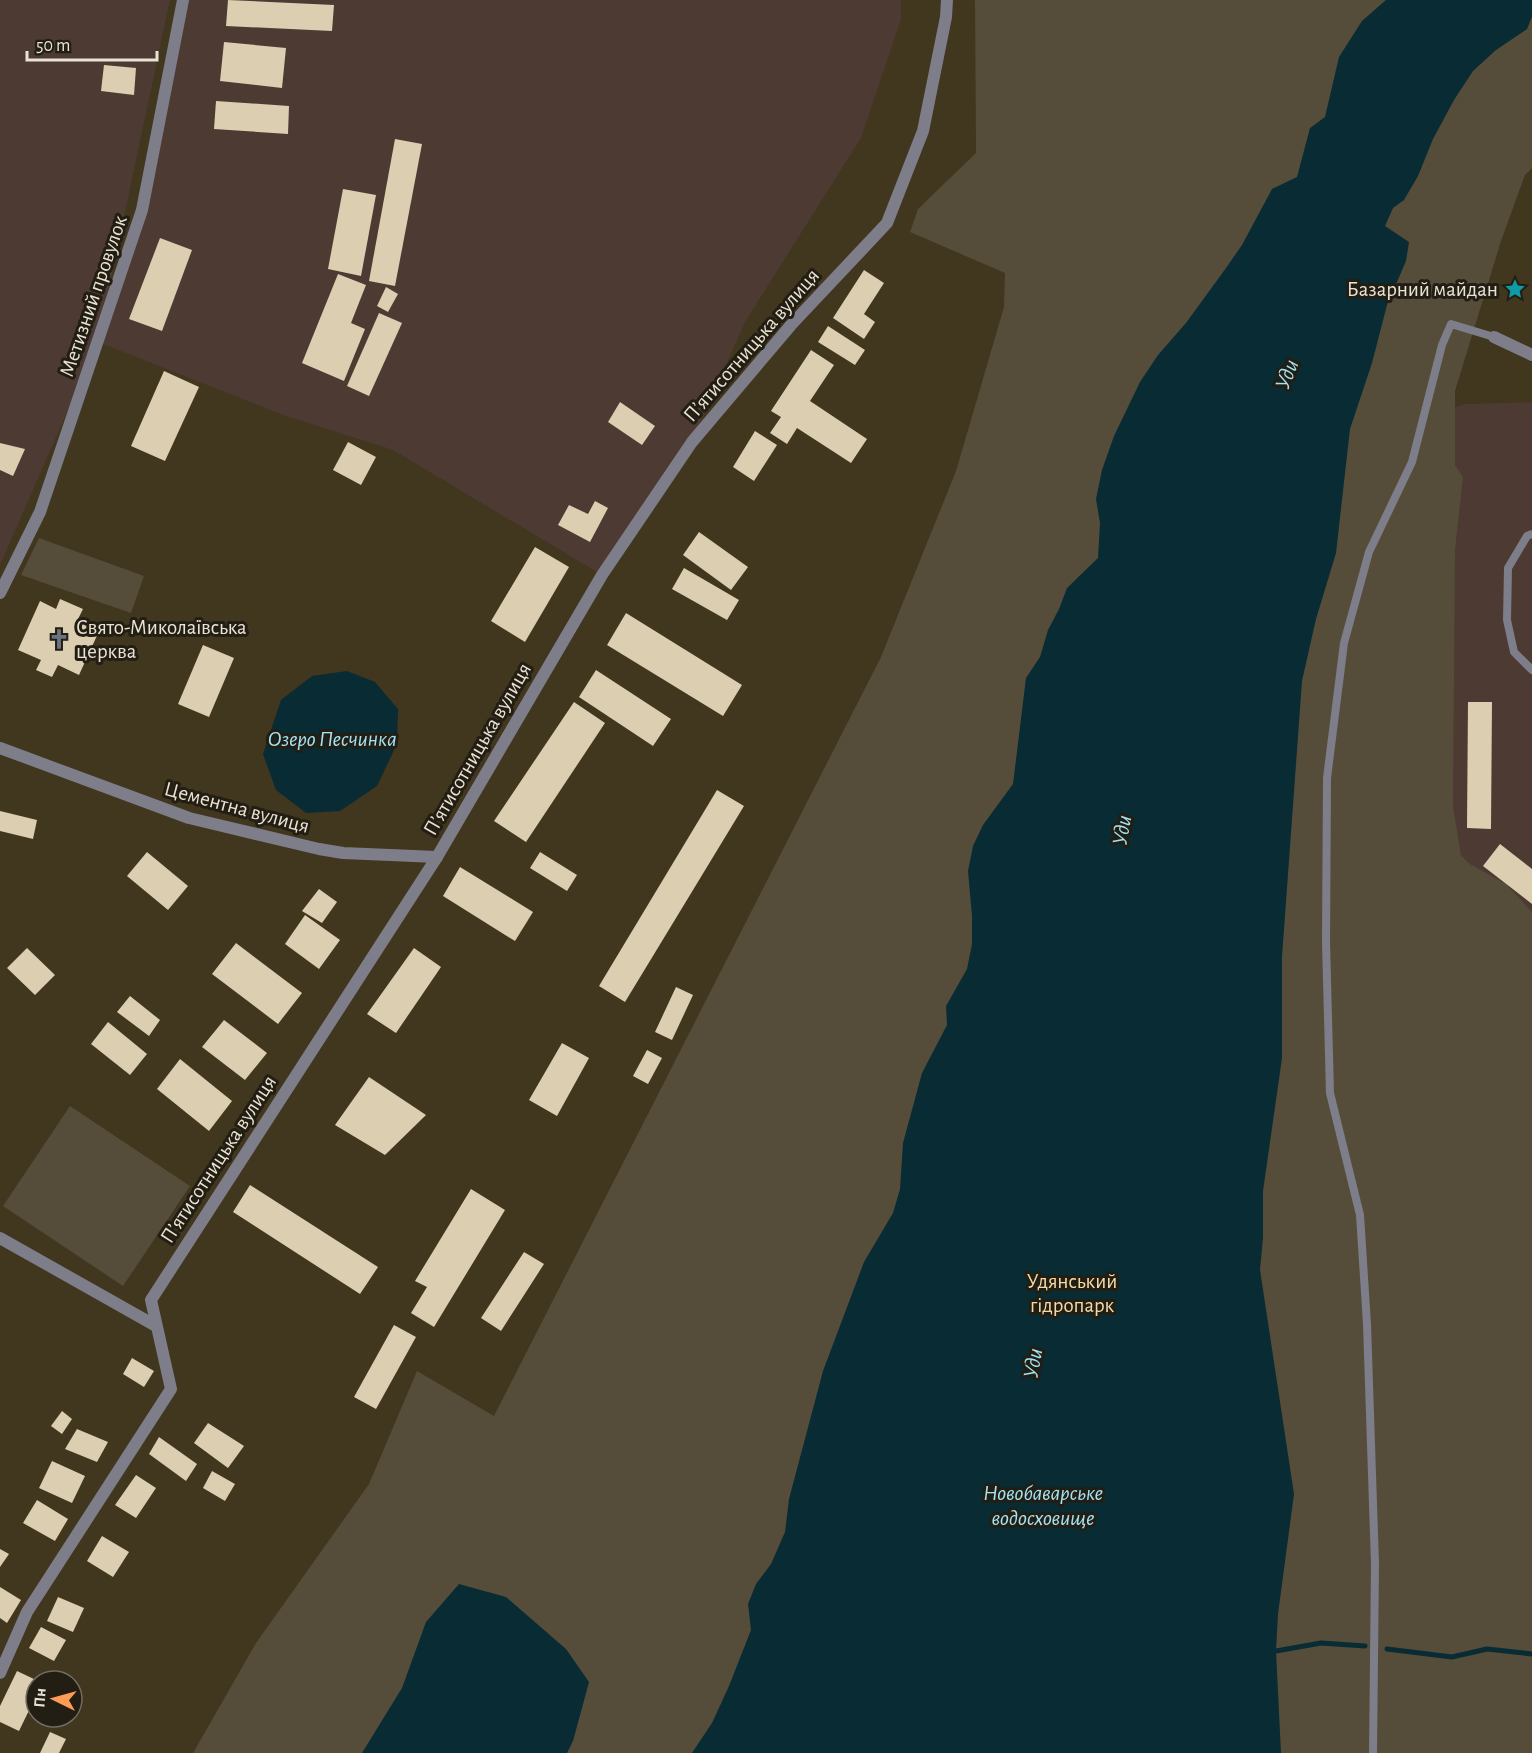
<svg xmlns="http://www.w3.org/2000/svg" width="1532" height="1753" font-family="'Alegreya Sans',sans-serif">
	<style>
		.industrial { fill: #4d3a32 }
		.green { fill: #554d3a }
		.water { fill: #092b33 }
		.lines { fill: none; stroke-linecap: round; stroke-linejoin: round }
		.stream { stroke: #092b33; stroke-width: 5 }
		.building { fill: #dcceb1 }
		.lane { stroke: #7e7d8a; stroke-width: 8 }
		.street { stroke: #7e7d8a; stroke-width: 12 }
		.labels { text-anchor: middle; stroke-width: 6; stroke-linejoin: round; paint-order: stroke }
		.poi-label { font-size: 21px; fill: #eae3d4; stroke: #231e13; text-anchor: end }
		.street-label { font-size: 21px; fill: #eae3d4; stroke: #231e13 }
		.park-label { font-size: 21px; fill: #f3dba8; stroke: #231e13 }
		.water-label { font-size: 22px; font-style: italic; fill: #a2e4f6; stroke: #231e13 }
	</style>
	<rect width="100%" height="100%" fill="#41361e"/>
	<g class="industrial">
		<polygon points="0,0 170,0 99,335 142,210 183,0 901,0 901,19 861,138 745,322 692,442 602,575 393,450 283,415 98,342 0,565"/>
		<polygon points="1532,402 1532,926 1461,855 1453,806 1455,407 1466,404"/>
	</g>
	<g class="green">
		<polygon points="975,0 1532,0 1532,168 1525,175 1501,241 1455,391 1455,465 1463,477 1455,550 1453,806 1461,855 1470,864 1506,884 1532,912 1532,1753 193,1753 256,1643 369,1484 417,1371 494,1416 881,657 956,471 1004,307 1005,273 910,232 918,209 976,153"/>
		<polygon points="39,538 144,576 131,613 21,575"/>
		<polygon points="70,1106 190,1186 123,1286 3,1206"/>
	</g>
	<g class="water">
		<polygon points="1386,0 1532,0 1532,17 1527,29 1496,50 1473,71 1454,100 1433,139 1418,176 1404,200 1393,208 1385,226 1409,242 1406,261 1387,305 1372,363 1350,429 1336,553 1316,619 1302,681 1282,957 1282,1058 1263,1191 1263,1237 1260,1270 1294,1494 1278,1614 1276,1651 1281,1753 692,1753 712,1723 729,1686 751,1630 748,1604 756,1584 771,1564 785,1532 789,1499 823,1371 864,1262 893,1213 900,1189 903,1143 922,1073 947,1025 946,1006 967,969 972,944 972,916 968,871 973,846 983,825 1013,784 1026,678 1040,657 1048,630 1059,609 1067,588 1098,558 1100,523 1096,499 1102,470 1114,436 1140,382 1158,355 1186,323 1226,268 1242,245 1272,189 1297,177 1310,128 1325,117 1339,57 1362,21"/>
		<polygon points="347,671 375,682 398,709 397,744 377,786 340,811 306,813 276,790 263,754 281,700 312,676"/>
		<polygon points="459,1584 506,1597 566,1649 589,1682 573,1741 567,1753 362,1753 402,1688 426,1622"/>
	</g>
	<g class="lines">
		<g class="stream">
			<polyline points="1387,1649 1452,1657 1487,1649 1532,1654"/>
			<polyline points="1276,1651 1321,1643 1365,1646"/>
		</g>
	</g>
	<g class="building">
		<polygon points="228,0 334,5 332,31 226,26"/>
		<polygon points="224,42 286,48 282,88 220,81"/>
		<polygon points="104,65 136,68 134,95 101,91"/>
		<polygon points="216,101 289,106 288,134 214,129"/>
		<polygon points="395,139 422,144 395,286 369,281"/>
		<polygon points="343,189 376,195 361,276 328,269"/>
		<polygon points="160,238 192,250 162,331 129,319"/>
		<polygon points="864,270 884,283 864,314 875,322 864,339 833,318"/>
		<polygon points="338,274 366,285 351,323 365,329 344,381 302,363"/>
		<polygon points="386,287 398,294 388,312 377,306"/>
		<polygon points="379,313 402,323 369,396 347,386"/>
		<polygon points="828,326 865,350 855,365 818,342"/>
		<polygon points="811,350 834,365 810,401 867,439 851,463 797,428 787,444 770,433 781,417 771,411"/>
		<polygon points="164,371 199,387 165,461 131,446"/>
		<polygon points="620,402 655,426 642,445 608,422"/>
		<polygon points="755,431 777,445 754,481 733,467"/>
		<polygon points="348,442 376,457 361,485 333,470"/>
		<polygon points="0,443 25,449 13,476 0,470"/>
		<polygon points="595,501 608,508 590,542 558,525 569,505 588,514"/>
		<polygon points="699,532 748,567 731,590 683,555"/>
		<polygon points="535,547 569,567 525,642 491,621"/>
		<polygon points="684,568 739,600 727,620 672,589"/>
		<polygon points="60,599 83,609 78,619 100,629 79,675 58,665 52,677 36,670 41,660 18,650 40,601 56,609"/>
		<polygon points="626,613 742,685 723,716 607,645"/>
		<polygon points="203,645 234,658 209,717 178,704"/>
		<polygon points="596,670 671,719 653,746 579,697"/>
		<polygon points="574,702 605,723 526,842 494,821"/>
		<polygon points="1468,702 1492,702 1491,829 1467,828"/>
		<polygon points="717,790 744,806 625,1002 599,986"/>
		<polygon points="0,811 37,820 33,839 0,831"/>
		<polygon points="1500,844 1532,869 1532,904 1483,866"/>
		<polygon points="147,852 188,886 168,910 127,876"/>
		<polygon points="540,852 577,875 567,891 530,868"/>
		<polygon points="460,867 533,912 515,941 443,896"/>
		<polygon points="319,889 337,902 322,923 302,911"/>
		<polygon points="305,915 340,940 319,969 285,944"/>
		<polygon points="236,943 302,993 278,1024 212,974"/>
		<polygon points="27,948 55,975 35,995 7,968"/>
		<polygon points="414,948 441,967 396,1033 367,1014"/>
		<polygon points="676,987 693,995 672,1040 655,1032"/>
		<polygon points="130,996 160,1020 149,1036 117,1012"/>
		<polygon points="224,1020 267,1053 245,1080 202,1047"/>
		<polygon points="108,1022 147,1054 130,1075 91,1044"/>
		<polygon points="562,1043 589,1058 557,1116 529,1100"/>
		<polygon points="647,1050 662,1058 648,1084 633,1076"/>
		<polygon points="180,1059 232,1101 209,1131 157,1089"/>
		<polygon points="369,1077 426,1115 385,1155 335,1125"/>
		<polygon points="250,1185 378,1267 360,1294 233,1212"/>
		<polygon points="471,1189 505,1210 434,1327 411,1313 427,1287 415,1281"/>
		<polygon points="524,1252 544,1264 501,1331 481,1318"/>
		<polygon points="394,1325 416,1337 376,1409 354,1397"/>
		<polygon points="132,1358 154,1371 144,1387 123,1374"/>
		<polygon points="62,1411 72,1419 62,1434 51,1426"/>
		<polygon points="208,1423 244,1446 228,1468 194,1443"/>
		<polygon points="77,1429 108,1442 97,1462 65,1449"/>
		<polygon points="159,1437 197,1464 186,1481 149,1454"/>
		<polygon points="52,1461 85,1476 72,1503 39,1488"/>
		<polygon points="212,1471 235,1484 225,1501 203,1488"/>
		<polygon points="136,1475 156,1488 136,1518 115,1505"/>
		<polygon points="37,1500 68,1519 55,1541 23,1523"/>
		<polygon points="102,1536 129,1552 113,1577 87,1561"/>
		<polygon points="0,1549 9,1554 0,1567"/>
		<polygon points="0,1587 21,1600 7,1623 0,1618"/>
		<polygon points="58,1597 84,1608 73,1632 47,1621"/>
		<polygon points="41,1627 66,1640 54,1661 29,1648"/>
		<polygon points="17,1671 36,1680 36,1696 19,1731 0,1722 0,1706"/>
		<polygon points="50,1732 66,1739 59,1753 40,1753"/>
	</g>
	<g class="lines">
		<g class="lane">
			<polyline points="1532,534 1527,536 1508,568 1507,620 1514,652 1532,670"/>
			<polyline points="1373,1753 1375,1564 1367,1324 1360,1215 1330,1093 1326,942 1327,778 1344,643 1369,552 1412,462 1442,345 1451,324 1494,337"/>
		</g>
		<g class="street">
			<polyline points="1494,337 1532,355"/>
			<polyline points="0,593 40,512 142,210 183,0"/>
			<polyline points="0,748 189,818 319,849 343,853 437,857"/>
			<polyline points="0,1238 156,1326"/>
			<polyline points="0,1673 27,1612 171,1389 151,1300 437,857 602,575 692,442 791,325 887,223 923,131 946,17 947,0"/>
		</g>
	</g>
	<defs>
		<g id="sight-bare" transform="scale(1.62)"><path d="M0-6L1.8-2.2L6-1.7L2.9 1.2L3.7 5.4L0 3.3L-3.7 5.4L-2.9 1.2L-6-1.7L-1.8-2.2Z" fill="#0f9aa8" stroke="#231e13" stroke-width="2.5" paint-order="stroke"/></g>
		<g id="church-bare" transform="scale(1.62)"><path d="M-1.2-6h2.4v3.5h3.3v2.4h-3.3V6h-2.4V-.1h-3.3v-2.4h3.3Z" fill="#6b7280" stroke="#231e13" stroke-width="2.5" paint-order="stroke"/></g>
	</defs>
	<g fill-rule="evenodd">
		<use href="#sight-bare" x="1515" y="289"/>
		<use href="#church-bare" x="59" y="639"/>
	</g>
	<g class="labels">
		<g class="poi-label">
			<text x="1498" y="296">Базарний майдан</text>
			<text x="76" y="634" text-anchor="start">Свято-Миколаївська<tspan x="76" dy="24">церква</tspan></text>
		</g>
		<g class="street-label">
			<text transform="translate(93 296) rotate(-71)" y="7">Метизний провулок</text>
			<text transform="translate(751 345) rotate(-49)" y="7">П’ятисотницька вулиця</text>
			<text transform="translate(477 749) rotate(-60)" y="7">П’ятисотницька вулиця</text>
			<text transform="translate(237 807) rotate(15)" y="7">Цементна вулиця</text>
			<text transform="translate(218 1159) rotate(-57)" y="7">П’ятисотницька вулиця</text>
		</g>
		<g class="park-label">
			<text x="1072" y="1288">Удянський<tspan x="1072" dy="24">гідропарк</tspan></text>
		</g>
		<g class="water-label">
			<text transform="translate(1286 374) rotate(-69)" y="8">Уди</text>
			<text x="332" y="746">Озеро Песчинка</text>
			<text transform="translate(1121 830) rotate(-80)" y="8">Уди</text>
			<text transform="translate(1032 1363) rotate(-80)" y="8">Уди</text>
			<text x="1043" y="1500">Новобаварське<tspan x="1043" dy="25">водосховище</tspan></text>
		</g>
	</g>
	<g transform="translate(54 1699) rotate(275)"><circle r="28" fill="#231e13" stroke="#736d60" stroke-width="1.5"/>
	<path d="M0-4.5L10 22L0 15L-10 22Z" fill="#fd9c56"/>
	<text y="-9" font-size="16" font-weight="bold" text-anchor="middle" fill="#eae3d4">Пн</text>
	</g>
	<path d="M27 51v9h130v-9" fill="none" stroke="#eae3d4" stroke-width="3"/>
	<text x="36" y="51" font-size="18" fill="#eae3d4" stroke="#231e13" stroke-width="4.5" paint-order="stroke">50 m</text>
</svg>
